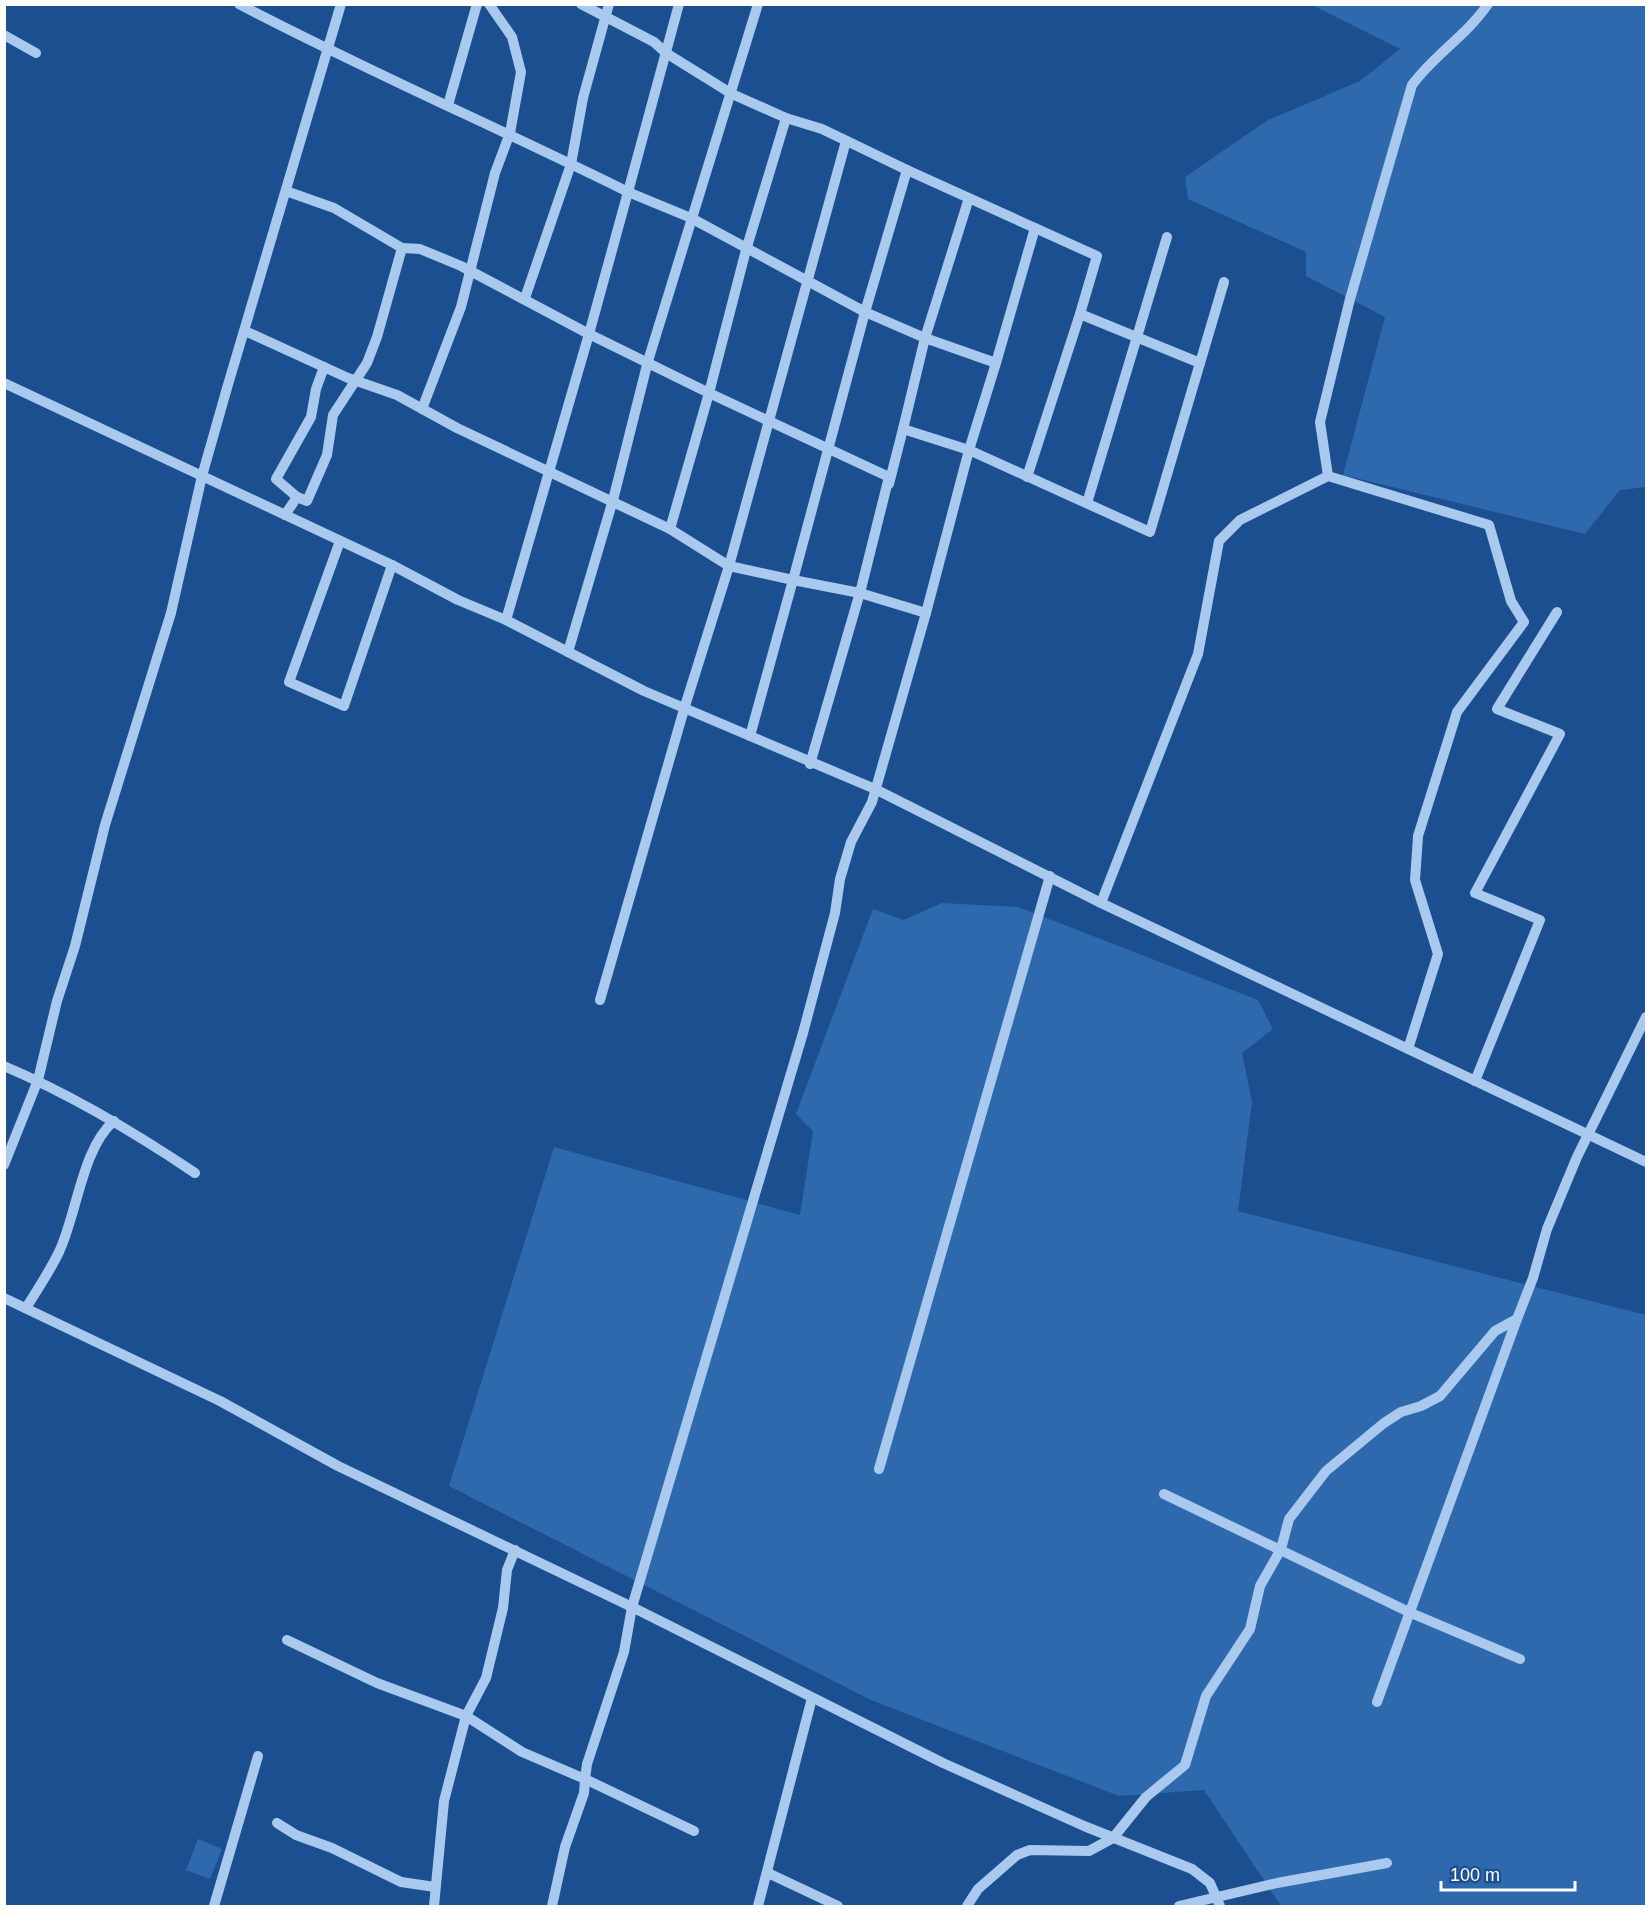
<svg xmlns="http://www.w3.org/2000/svg" width="1651" height="1911" font-family="Helvetica,sans-serif">
	<style>
		.green { fill: #2e69ad }
		.lines { fill: none; stroke-linecap: round; stroke-linejoin: round }
		.minor { stroke: #a9c9ee; stroke-width: 10 }
	</style>
	<rect width="100%" height="100%" fill="#1b4f8f"/>
	<g class="green">
		<polygon points="1312,5 1646,5 1646,487 1620,490 1585,534 1343,475 1385,317 1306,276 1306,252 1188,199 1185,177 1268,120 1360,81 1400,49"/>
		<polygon points="942,903 1018,907 1258,1000 1273,1029 1242,1053 1252,1102 1238,1211 1646,1315 1646,1906 1281,1906 1204,1790 1119,1796 871,1700 449,1486 554,1147 800,1215 813,1131 796,1114 873,909 904,920"/>
		<polygon points="198,1839 222,1849 210,1879 186,1870"/>
	</g>
	<g class="lines">
		<g class="minor">
			<path d="M239,4C367,71 499,128 628,192L589,334L709,393L746,250L786,118"/>
			<polyline points="581,4 654,42 666,53 732,94 786,118 822,129 907,170"/>
			<polyline points="4,35 36,53"/>
			<polyline points="448,105 477,4"/>
			<polyline points="286,191 334,208 402,248 420,249 461,266 589,334 506,620"/>
			<polyline points="969,198 925,338 996,363 1035,228 907,170 865,312 925,338 903,429 969,450 996,363"/>
			<polyline points="1035,228 1097,256 1080,314"/>
			<polyline points="525,298 571,164 583,98 609,4"/>
			<polyline points="245,331 348,378 397,395 457,428 670,529 709,393 889,477 860,593 793,580 865,312 691,218 628,192 679,4"/>
			<polyline points="4,383 392,565 458,600 506,620 644,691 875,789 1101,903 1646,1162"/>
			<polyline points="422,409 461,307 495,173 510,133 521,72 512,37 489,4"/>
			<path d="M1328,476L1320,422L1350,299L1412,85C1434,55 1467,35 1488,4"/>
			<polyline points="1027,477 1080,314 1200,363"/>
			<polyline points="889,484 903,429"/>
			<polyline points="297,497 276,479 311,417 316,389 324,367"/>
			<polyline points="1087,503 1167,237"/>
			<polyline points="285,515 297,497 307,501 327,455 333,415 367,363 377,337 402,248"/>
			<polyline points="340,541 289,682 344,706 392,565"/>
			<polyline points="860,593 926,613"/>
			<polyline points="568,652 613,500 648,361 758,4"/>
			<polyline points="750,736 793,580 729,566 846,141"/>
			<polyline points="810,764 861,589"/>
			<polyline points="1101,903 1198,654 1219,541 1240,520 1328,476 1489,525 1511,601 1524,622 1457,712 1418,836 1415,880 1438,954 1408,1049"/>
			<polyline points="600,1000 685,706 729,566 670,529"/>
			<path d="M4,1066C72,1095 134,1132 195,1173"/>
			<polyline points="1475,1081 1540,920 1475,893 1560,734 1497,709 1557,612"/>
			<polyline points="4,1165 38,1080 57,1001 75,946 105,825 171,613 202,476 227,388 341,4"/>
			<polyline points="4,1298 220,1401 338,1466 632,1607 943,1763 1084,1826 1192,1869 1210,1883 1220,1906"/>
			<path d="M26,1308C37,1290 50,1271 59,1252C77,1214 82,1148 114,1121"/>
			<polyline points="879,1469 1050,876"/>
			<polyline points="1164,1494 1411,1613 1520,1659"/>
			<polyline points="287,1640 377,1683 466,1716 522,1752 585,1779 584,1793 565,1847 552,1906"/>
			<polyline points="1377,1702 1517,1319"/>
			<polyline points="277,1823 296,1835 332,1848 401,1882 435,1887"/>
			<polyline points="694,1831 585,1779 587,1764 624,1652 632,1607 803,1033 835,913 840,879 851,842 872,802 926,613 969,450 1150,532 1224,282"/>
			<polyline points="768,1873 838,1906"/>
			<polyline points="214,1906 258,1756"/>
			<polyline points="434,1906 444,1801 466,1716 486,1678 503,1608 507,1570 515,1550"/>
			<polyline points="758,1906 812,1698"/>
			<polyline points="967,1906 978,1889 1017,1855 1030,1850 1089,1851 1113,1838 1146,1797 1185,1765 1206,1696 1250,1629 1260,1586 1281,1549 1289,1519 1326,1471 1384,1423 1401,1412 1421,1406 1440,1396 1495,1331 1517,1319 1533,1278 1547,1229 1577,1157 1646,1017"/>
			<polyline points="1179,1906 1277,1883 1387,1863"/>
		</g>
	</g>
	<rect width="1651" height="1911" fill="none" stroke="#ffffff" stroke-width="12"/>
	<path d="M1441 1881v9h134v-9" fill="none" stroke="#ffffff" stroke-width="3"/>
	<text x="1450" y="1881" font-size="18" fill="#ffffff" stroke="#1b4f8f" stroke-width="4.5" paint-order="stroke">100 m</text>
</svg>
